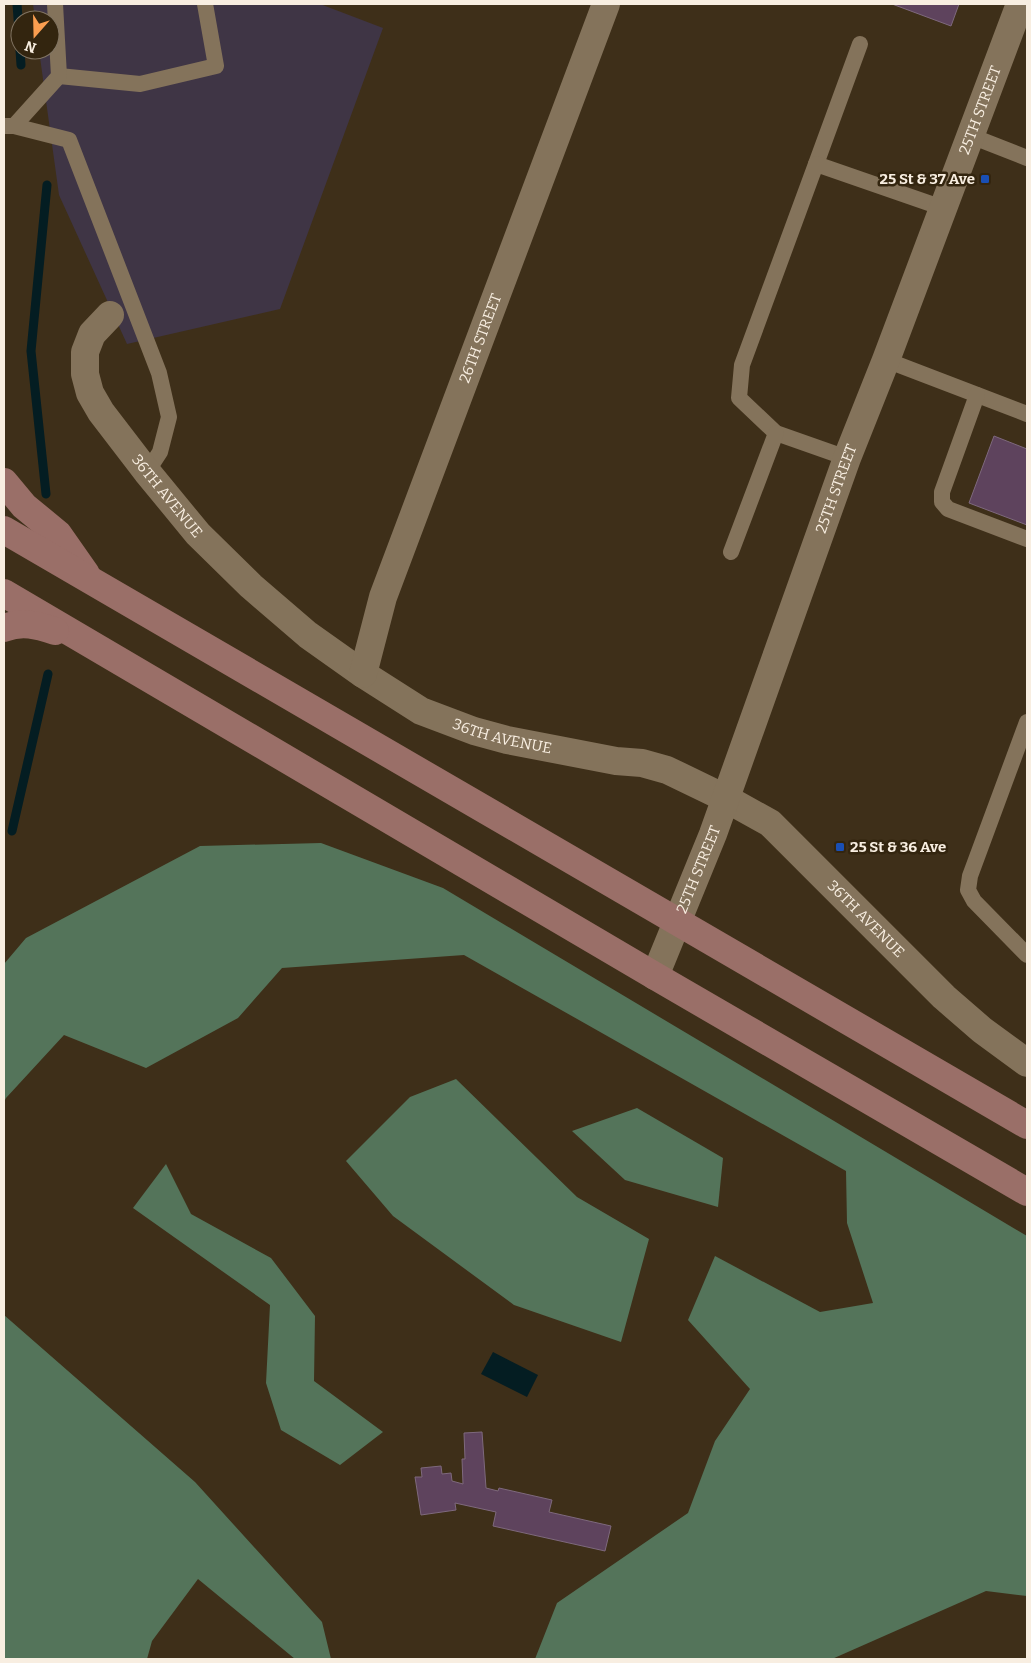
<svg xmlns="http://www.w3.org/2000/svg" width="1031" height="1663" font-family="Bitter,serif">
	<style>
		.commercial { fill: #3f3545 }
		.forest { fill: #54745a }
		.water { fill: #041d22 }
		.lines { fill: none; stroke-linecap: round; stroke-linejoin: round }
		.stream { stroke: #041d22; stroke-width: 9 }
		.building { fill: #5e435d; stroke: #7e697d }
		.lane { stroke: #84735b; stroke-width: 16 }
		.street { stroke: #84735b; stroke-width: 28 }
		.secondary { stroke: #9a6f68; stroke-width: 28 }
		.transit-dot { fill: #1a4fb4; stroke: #33250f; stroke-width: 2 }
		.labels { text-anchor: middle; stroke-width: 5; stroke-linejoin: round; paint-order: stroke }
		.street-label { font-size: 15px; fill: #f8eee1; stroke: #33250f }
		.poi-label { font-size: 15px; font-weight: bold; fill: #f8eee1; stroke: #33250f; text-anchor: end }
	</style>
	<rect width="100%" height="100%" fill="#3e2f19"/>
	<polygon class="commercial" points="33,4 320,4 383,28 280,309 127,344 59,195 39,50 50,50 50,20 35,20"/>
	<g class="forest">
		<polygon points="321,843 443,888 1027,1236 1027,1596 986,1591 832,1659 535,1659 557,1603 688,1513 715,1441 750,1389 688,1320 715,1256 820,1312 873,1303 847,1223 846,1171 464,955 282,968 238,1018 146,1068 64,1035 6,1098 4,1102 4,964 26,938 200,846"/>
		<polygon points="456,1079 577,1197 649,1239 621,1342 514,1305 393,1216 346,1161 410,1097"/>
		<polygon points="637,1108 723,1158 718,1207 625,1180 572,1131"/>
		<polygon points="166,1164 191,1214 271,1258 315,1316 314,1381 383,1432 340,1465 281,1430 266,1383 270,1305 133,1208"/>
		<polygon points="4,1315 195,1482 322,1622 331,1659 295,1659 198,1579 152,1641 147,1659 4,1659"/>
	</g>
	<polygon class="water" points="493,1352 538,1375 527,1397 481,1374"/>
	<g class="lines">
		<g class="stream">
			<polyline points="17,4 20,46"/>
			<polyline points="20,50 21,65"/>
			<polyline points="46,494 31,351 47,185"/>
			<polyline points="12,831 48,674"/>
		</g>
	</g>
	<g class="building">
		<polygon points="892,4 959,4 951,26"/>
		<polygon points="994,436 1027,449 1027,525 969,503"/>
		<polygon points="482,1432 486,1488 498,1491 499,1488 552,1500 549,1512 611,1526 605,1551 493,1526 496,1512 455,1503 456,1510 421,1515 415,1477 422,1477 421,1468 441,1466 442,1474 451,1473 452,1481 463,1484 462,1459 465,1459 464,1433"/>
	</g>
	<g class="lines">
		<g class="lane">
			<polyline points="59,76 140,84 216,66 205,4"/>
			<polyline points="4,126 14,126 69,140 159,373 169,417 160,452 147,472"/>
			<polyline points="14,126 59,76 55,4"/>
			<polyline points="971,136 1027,158"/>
			<polyline points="816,164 860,44"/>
			<polyline points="886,360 1027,414"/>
			<polyline points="977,395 942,492 942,502 948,509 1027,539"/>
			<polyline points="847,458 776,433 739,398 742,365 816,164 943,208"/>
			<polyline points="731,552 776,433"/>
			<polyline points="1027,722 970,876 968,890 974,901 1027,955"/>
		</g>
		<g class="street">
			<path id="s1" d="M110,315L92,334L85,352V374L90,393L101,412L147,472L198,534L251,586L308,635L363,674L421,711L474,731L507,740L616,761L642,763L667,770L725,798L770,823L944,997L982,1030L1027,1063"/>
			<path id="s2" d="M363,674L383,597L606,4"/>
			<path id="s3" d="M655,976L713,834L847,458L886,360L1020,4"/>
		</g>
		<g class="secondary">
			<polyline points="4,482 24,506 58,534 86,574"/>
			<polyline points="4,530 1027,1125"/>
			<polyline points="4,593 655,976 1027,1192"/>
			<path d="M4,628C22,621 37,625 55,631"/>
		</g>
	</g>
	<g class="transit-dot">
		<rect x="980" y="174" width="10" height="10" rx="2.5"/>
		<rect x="835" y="842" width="10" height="10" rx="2.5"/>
	</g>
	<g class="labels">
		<g class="street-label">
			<text dy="5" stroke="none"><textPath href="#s3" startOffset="925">25TH STREET</textPath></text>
			<text dy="5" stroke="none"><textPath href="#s2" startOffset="356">26TH STREET</textPath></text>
			<text dy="5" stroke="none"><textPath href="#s3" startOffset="520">25TH STREET</textPath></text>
			<text dy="5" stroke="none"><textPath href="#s1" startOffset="216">36TH AVENUE</textPath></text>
			<text dy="5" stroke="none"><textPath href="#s1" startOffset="636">36TH AVENUE</textPath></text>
			<text dy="5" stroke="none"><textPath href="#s3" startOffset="115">25TH STREET</textPath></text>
			<text dy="5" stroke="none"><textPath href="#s1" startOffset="1056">36TH AVENUE</textPath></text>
		</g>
		<g class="poi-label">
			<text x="975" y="184">25 St &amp; 37 Ave</text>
			<text x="850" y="852" text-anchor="start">25 St &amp; 36 Ave</text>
		</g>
	</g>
	<rect width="1031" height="1663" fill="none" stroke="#f8eee1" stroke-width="10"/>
	<g transform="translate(35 35) rotate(200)"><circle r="24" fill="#33250f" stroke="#827563"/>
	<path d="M0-4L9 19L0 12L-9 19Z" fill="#fb9e50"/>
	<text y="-8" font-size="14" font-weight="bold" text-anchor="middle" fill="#f8eee1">N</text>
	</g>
</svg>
